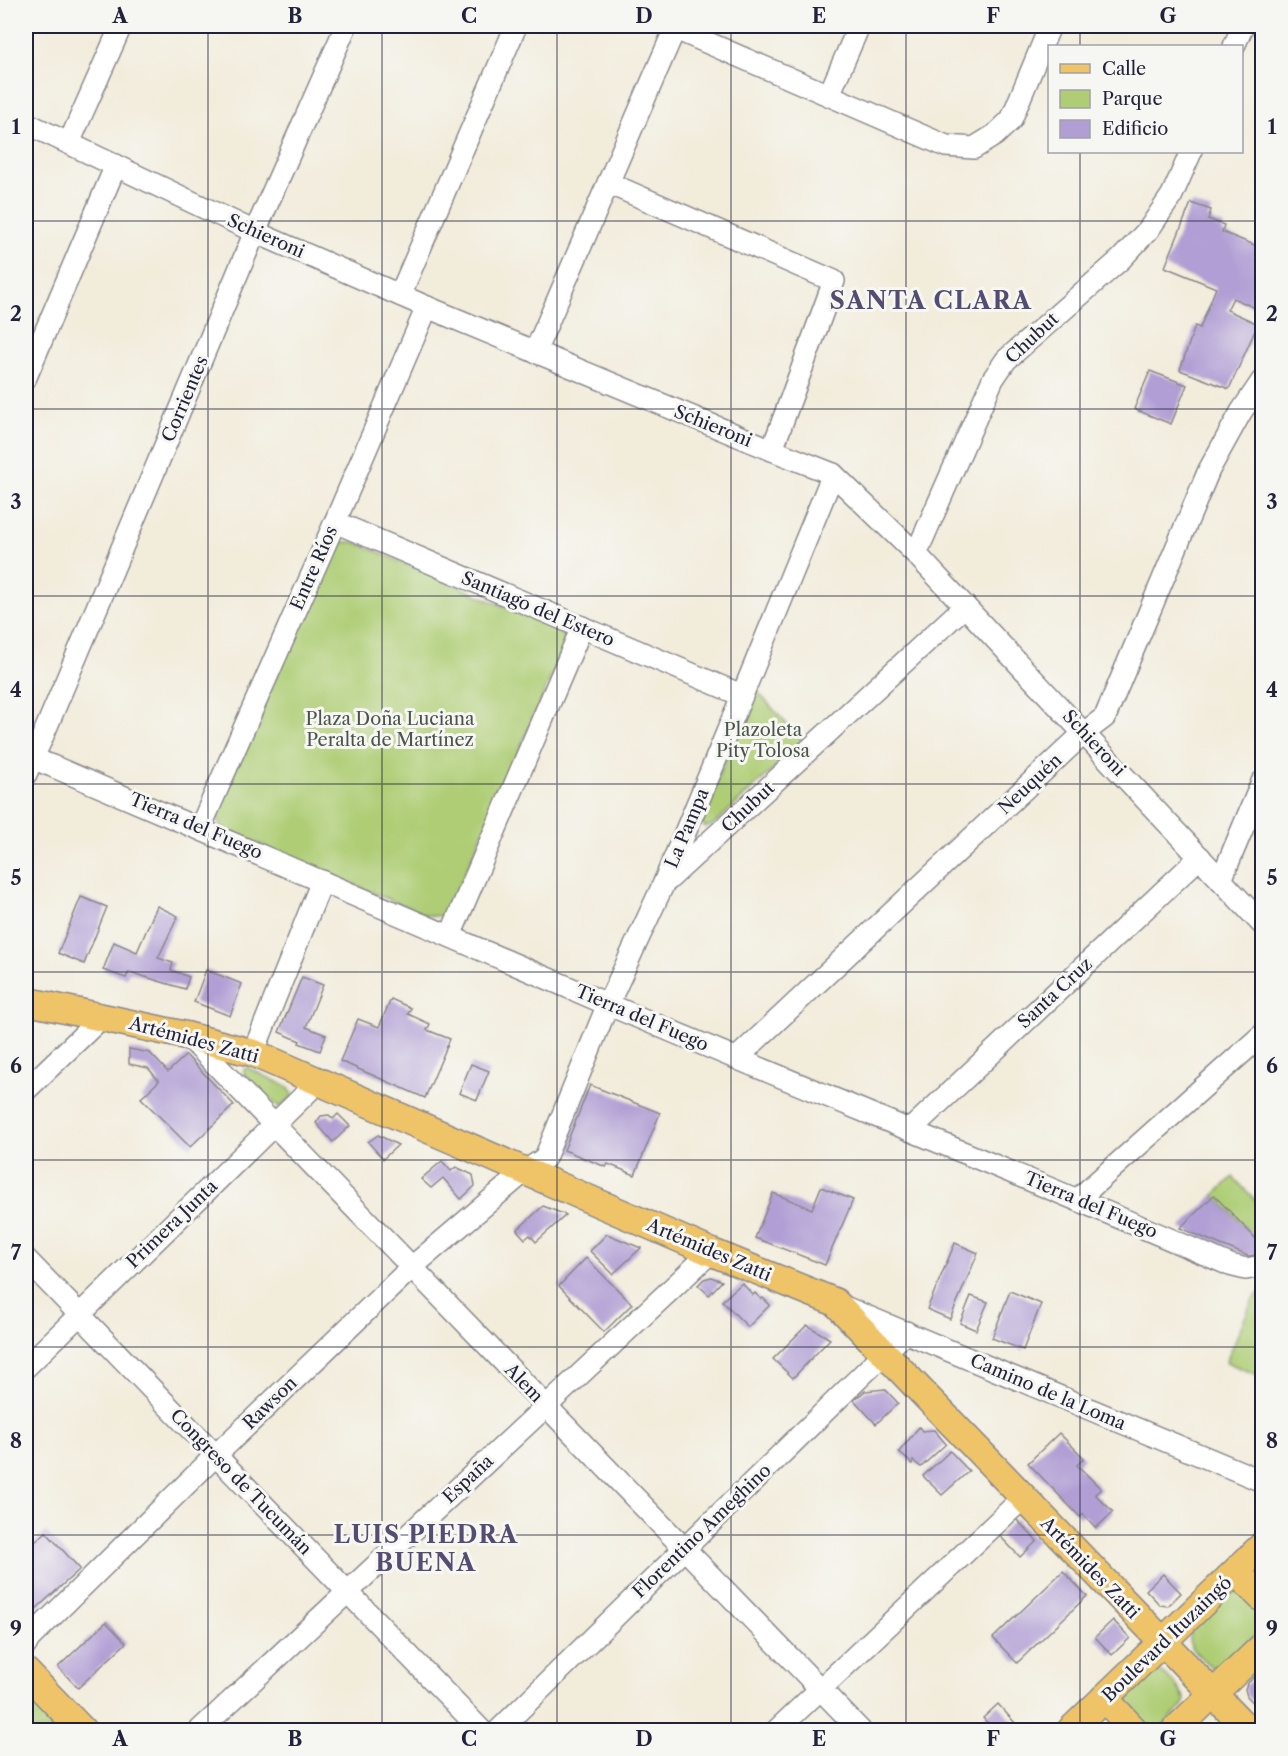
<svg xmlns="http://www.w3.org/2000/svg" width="1288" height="1756" font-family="'Libre Caslon Text',serif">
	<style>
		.green { fill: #aecd74; stroke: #687858; stroke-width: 1.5 }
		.building { fill: #b09ed4 }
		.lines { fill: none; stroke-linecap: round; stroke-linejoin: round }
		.minor-casing { stroke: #8a878b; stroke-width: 24 }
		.major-casing { stroke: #8a878b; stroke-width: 30 }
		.minor { stroke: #fff; stroke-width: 21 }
		.major { stroke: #efc469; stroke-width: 27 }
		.grid { fill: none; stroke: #22223b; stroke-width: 1.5; stroke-opacity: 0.55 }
		.labels { text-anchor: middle; stroke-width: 6; stroke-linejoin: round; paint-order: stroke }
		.street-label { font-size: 18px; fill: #22223b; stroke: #f6f6f2 }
		.park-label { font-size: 18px; fill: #4c554c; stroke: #f6f6f2 }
		.district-label { font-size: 24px; font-weight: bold; letter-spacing: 1.5px; fill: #544d71; stroke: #f6f6f2 }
		.neatline { fill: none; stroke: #22223b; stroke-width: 2 }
		.grid-label { font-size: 20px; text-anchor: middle; font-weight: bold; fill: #22223b }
	</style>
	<rect width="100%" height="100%" fill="#f6f6f2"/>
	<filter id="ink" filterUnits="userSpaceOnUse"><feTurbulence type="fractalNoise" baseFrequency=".0167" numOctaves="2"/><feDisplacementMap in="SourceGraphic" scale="12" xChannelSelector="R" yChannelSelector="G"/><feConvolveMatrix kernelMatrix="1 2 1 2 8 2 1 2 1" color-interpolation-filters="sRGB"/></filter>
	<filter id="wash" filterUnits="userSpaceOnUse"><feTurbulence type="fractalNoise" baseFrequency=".008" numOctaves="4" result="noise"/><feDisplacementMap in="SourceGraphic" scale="24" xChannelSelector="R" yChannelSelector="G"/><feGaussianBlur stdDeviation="1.35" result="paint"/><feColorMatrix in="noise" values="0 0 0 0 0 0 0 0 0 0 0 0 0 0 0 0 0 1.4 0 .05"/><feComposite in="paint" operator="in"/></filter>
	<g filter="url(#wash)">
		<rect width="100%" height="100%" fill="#f2ecdb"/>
		<g class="green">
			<path d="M342,542H355L554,628L564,637L563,650L450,907C443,917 438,917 426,915L225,830L218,821L217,810L331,551Z"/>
			<polygon points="754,688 803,742 713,825 705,827 702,823 702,817"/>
			<polygon points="248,1068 288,1087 293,1096 280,1107 275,1104 244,1074 244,1069"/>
			<polygon points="1233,1177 1262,1207 1262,1245 1214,1195"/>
			<polygon points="1262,1290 1262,1377 1226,1362 1253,1299"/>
			<polygon points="1235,1593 1241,1593 1262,1611 1262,1629 1224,1666 1217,1668 1211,1667 1192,1649 1189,1641 1190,1631 1227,1596"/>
			<path d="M1154,1669C1166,1672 1180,1688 1185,1700L1182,1707L1158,1729L1143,1730L1122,1701L1124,1695Z"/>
			<polygon points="31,1702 42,1707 66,1730 26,1730 26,1703"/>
		</g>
		<g id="blocks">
			<g class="building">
				<polygon points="1191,203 1211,210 1208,219 1224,225 1222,232 1262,248 1262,311 1233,298 1227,310 1258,324 1229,389 1180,370 1195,326 1200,328 1216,288 1165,267"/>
				<polygon points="1150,371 1187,385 1171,424 1134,409"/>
				<polygon points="81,897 107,907 84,964 58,953"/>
				<polygon points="157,906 178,916 158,958 173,963 171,970 189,977 185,989 129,972 126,978 103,970 114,942 137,952"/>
				<polygon points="206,970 242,984 230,1016 194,1002"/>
				<polygon points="302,977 323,985 306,1027 326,1035 320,1051 299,1043 300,1041 279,1032"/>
				<polygon points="391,999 411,1008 408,1014 430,1024 427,1030 450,1039 425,1098 340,1061 358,1019 379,1027"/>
				<polygon points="129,1049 150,1053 168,1072 186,1055 234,1105 190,1147 141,1098 159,1081 148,1068 129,1064"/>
				<polygon points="471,1064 489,1071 477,1100 459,1093"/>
				<polygon points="590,1085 660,1113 635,1175 608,1164 606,1167 564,1150"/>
				<polygon points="338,1114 350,1126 333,1142 316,1123 321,1116 329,1115 333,1119"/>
				<polygon points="378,1135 398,1145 383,1159 368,1142"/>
				<polygon points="442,1161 451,1171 456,1167 473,1175 475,1186 461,1199 443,1178 431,1188 421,1179"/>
				<polygon points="821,1187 853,1200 825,1265 755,1238 773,1193 812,1209"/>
				<polygon points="1214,1195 1262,1245 1262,1249 1257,1255 1248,1256 1180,1228"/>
				<polygon points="543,1206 566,1215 536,1242 530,1235 525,1239 517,1230"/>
				<polygon points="607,1234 641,1248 613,1274 590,1251"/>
				<polygon points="955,1243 978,1253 950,1319 927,1309"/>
				<polygon points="586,1258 632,1304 604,1332 559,1286"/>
				<polygon points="711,1277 722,1281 709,1295 698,1285 704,1279"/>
				<polygon points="742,1283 753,1295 755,1293 761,1299 763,1298 770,1305 748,1327 722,1301"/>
				<polygon points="1010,1291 1041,1304 1023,1350 992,1338"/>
				<polygon points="971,1296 988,1302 976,1330 960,1323"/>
				<polygon points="807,1325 830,1339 793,1378 773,1359"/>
				<polygon points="885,1389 898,1403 876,1424 854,1400 865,1391"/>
				<polygon points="919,1427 922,1431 934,1430 946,1444 921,1467 913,1461 912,1464 899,1452"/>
				<polygon points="1059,1433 1084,1458 1077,1465 1101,1489 1095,1494 1113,1512 1096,1528 1083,1514 1080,1517 1028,1463"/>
				<polygon points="950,1451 969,1471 942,1495 923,1476"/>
				<polygon points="1016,1519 1037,1541 1020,1557 999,1535"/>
				<polygon points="46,1532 80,1569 26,1618 26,1550"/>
				<polygon points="1063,1571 1087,1596 1017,1663 993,1638"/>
				<polygon points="1163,1574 1181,1593 1168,1606 1160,1605 1146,1590"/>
				<polygon points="1113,1620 1130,1638 1112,1655 1095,1637"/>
				<polygon points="106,1622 126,1643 78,1688 58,1667"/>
				<polygon points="1262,1669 1262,1712 1247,1696 1245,1689 1247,1684"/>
				<polygon points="998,1704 1015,1723 1007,1730 994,1730 983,1718"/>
			</g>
		</g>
	</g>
	<g filter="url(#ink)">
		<use href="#blocks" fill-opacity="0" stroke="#8a878b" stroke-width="1.5"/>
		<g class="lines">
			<g class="minor-casing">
				<g id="minor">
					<polyline points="669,26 946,146 974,148 995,135 1011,120 1050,26"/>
					<polyline points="1234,46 1243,26"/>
					<polyline points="829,95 859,26"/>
					<polyline points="26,123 255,232 427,307 772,450 833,474 916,554 1262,924"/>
					<polyline points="69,143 121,26"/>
					<polyline points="608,183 834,281 772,450"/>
					<polyline points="400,295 516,26"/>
					<polyline points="535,352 676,26"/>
					<polyline points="26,377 116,165"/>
					<polyline points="335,522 741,695"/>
					<polyline points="916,554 993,379 1006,360 1121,259 1149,229 1172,195 1191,152"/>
					<path d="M26,756L52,766C237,844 422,925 607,1004C814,1092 1023,1175 1230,1265L1246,1269L1262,1266"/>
					<polyline points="26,774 42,738 255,232 346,26"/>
					<polyline points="200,828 335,522 427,307"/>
					<polyline points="668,880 965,606"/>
					<polyline points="1221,880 1262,782"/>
					<polyline points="450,936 582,627"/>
					<polyline points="188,1036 860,1730"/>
					<polyline points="253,1053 322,881"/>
					<polyline points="737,1058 1084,733 1105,717 1209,470 1241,412 1262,381"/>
					<polyline points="26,1090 102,1017"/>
					<polyline points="910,1130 1200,857"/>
					<polyline points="1078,1199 1262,1035"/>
					<polyline points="26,1259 481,1730"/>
					<polyline points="842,1306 1262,1481"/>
					<polyline points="26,1367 319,1081"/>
					<polyline points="26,1645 29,1639 216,1455 412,1267 525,1171 545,1158 608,1004 663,885 716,759 833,474"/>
					<polyline points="200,1730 711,1252"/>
					<polyline points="499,1730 906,1332"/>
					<polyline points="777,1730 1023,1498"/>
				</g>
			</g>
			<g class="major-casing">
				<g id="major">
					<polyline points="26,1001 188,1036 253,1053 711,1252 835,1302 1248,1730"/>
					<polyline points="1236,1572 1262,1598"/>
					<polyline points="26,1672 82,1730"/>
					<polyline points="1104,1698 1134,1730"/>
					<polyline points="1071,1730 1262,1546"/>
					<polyline points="1175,1730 1262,1647"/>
				</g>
			</g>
			<use href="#minor" class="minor"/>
			<use href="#major" class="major"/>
		</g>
	</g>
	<path class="grid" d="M208,26V1730M382,26V1730M557,26V1730M731,26V1730M906,26V1730M1080,26V46M1080,152V1730M26,221H1262M26,409H1262M26,596H1262M26,784H1262M26,972H1262M26,1160H1262M26,1347H1262M26,1535H1262"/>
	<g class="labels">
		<g class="street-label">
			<text transform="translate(266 236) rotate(24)" y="6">Schieroni</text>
			<text transform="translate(1032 338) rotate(-43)" y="6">Chubut</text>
			<text transform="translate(185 399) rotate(-67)" y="6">Corrientes</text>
			<text transform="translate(713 426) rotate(22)" y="6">Schieroni</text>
			<text transform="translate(314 568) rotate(-66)" y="6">Entre Ríos</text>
			<text transform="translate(538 609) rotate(23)" y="6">Santiago del Estero</text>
			<text transform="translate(1094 743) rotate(47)" y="6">Schieroni</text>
			<text transform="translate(1030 784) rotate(-43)" y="6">Neuquén</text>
			<text transform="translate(748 807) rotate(-43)" y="6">Chubut</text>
			<text transform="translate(196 826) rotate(23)" y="6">Tierra del Fuego</text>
			<text transform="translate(687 828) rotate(-67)" y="6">La Pampa</text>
			<text transform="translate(1055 993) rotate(-43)" y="6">Santa Cruz</text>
			<text transform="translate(642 1018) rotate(23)" y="6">Tierra del Fuego</text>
			<text transform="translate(194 1040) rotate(15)" y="6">Artémides Zatti</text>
			<text transform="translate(1091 1205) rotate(23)" y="6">Tierra del Fuego</text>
			<text transform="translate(172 1224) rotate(-44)" y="6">Primera Junta</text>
			<text transform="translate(709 1250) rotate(23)" y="6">Artémides Zatti</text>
			<text transform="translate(524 1383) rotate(46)" y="6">Alem</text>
			<text transform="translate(1048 1392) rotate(23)" y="6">Camino de la Loma</text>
			<text transform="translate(270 1403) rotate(-44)" y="6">Rawson</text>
			<text transform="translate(468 1479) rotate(-43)" y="6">España</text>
			<text transform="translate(241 1482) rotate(46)" y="6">Congreso de Tucumán</text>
			<text transform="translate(702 1531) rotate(-44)" y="6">Florentino Ameghino</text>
			<text transform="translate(1090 1568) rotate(46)" y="6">Artémides Zatti</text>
			<text transform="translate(1167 1639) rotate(-44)" y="6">Boulevard Ituzaingó</text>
		</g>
		<g class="park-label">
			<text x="390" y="725">Plaza Doña Luciana<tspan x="390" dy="21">Peralta de Martínez</tspan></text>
			<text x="763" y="736">Plazoleta<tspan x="763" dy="21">Pity Tolosa</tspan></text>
		</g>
		<g class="district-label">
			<text x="931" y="309">SANTA CLARA</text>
			<text x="426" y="1543">LUIS PIEDRA<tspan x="426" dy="28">BUENA</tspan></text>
		</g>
	</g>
	<rect width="1288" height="1756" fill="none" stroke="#f6f6f2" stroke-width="66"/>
	<rect x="1048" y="45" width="195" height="108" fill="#f6f6f2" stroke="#a1a1a9" stroke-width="1.5"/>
	<rect x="1060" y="64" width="30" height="9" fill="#efc469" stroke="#a1a1a9" stroke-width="1.5"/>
	<text x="1102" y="75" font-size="18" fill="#22223b">Calle</text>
	<rect x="1060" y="90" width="30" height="18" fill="#aecd74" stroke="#a1a1a9" stroke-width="1.5"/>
	<text x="1102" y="105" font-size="18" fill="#22223b">Parque</text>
	<rect x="1060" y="120" width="30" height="18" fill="#b09ed4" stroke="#a1a1a9" stroke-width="1.5"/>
	<text x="1102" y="135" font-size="18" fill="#22223b">Edificio</text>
	<rect x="33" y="33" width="1222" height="1690" class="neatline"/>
	<g class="grid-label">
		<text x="120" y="23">A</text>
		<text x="295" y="23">B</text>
		<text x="469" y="23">C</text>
		<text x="644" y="23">D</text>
		<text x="819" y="23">E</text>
		<text x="993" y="23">F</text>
		<text x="1168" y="23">G</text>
		<text x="16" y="134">1</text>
		<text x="1272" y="134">1</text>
		<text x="16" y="321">2</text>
		<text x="1272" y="321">2</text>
		<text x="16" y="509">3</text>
		<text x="1272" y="509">3</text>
		<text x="16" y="697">4</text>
		<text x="1272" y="697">4</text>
		<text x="16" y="885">5</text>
		<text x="1272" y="885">5</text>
		<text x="16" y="1073">6</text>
		<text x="1272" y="1073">6</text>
		<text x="16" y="1260">7</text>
		<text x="1272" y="1260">7</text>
		<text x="16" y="1448">8</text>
		<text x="1272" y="1448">8</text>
		<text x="16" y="1636">9</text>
		<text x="1272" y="1636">9</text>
		<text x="120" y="1746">A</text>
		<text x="295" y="1746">B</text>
		<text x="469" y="1746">C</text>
		<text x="644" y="1746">D</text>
		<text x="819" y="1746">E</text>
		<text x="993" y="1746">F</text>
		<text x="1168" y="1746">G</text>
	</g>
</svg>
